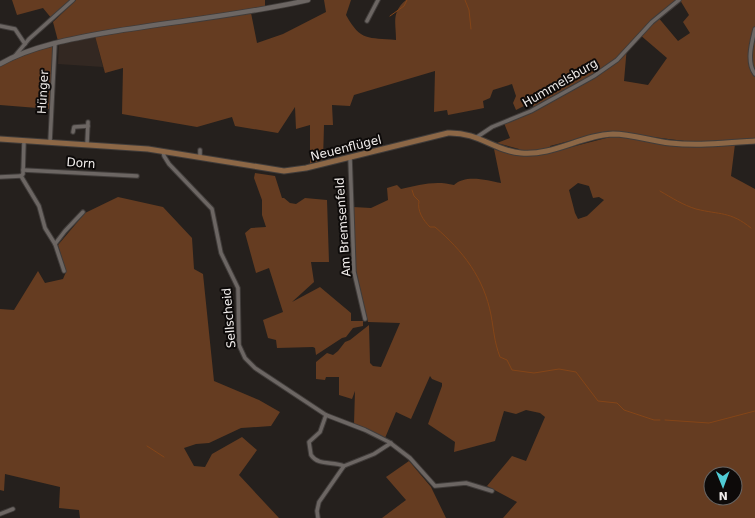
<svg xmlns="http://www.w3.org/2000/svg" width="755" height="518" font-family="'DejaVu Sans',sans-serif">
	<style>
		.built { fill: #332822 }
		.green { fill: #653c21; fill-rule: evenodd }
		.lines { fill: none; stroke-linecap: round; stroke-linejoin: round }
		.stream { stroke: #844518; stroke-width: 1 }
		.minor-casing { stroke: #403c3a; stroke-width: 5.5 }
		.tertiary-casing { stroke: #403c3a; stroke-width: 6 }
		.secondary-casing { stroke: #403c3a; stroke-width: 7 }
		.minor { stroke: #6c6663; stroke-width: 3.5 }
		.tertiary { stroke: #6c6663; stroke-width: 4.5 }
		.secondary { stroke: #8c6746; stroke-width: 5 }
		.labels { text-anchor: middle; stroke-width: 4; stroke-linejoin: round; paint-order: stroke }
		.street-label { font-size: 12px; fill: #f1edeb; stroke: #0d0a09 }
	</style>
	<rect width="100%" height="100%" fill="#25201d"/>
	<polygon class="built" points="95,36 103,67 58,64 59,45"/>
	<g class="green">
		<polygon points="12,0 71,0 52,19 43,8 17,15"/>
		<polygon points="76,0 265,0 265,7 58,41 53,22"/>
		<path d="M324,0H351L346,15C361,42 368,37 396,40C396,22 391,13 406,0H676L657,16L678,41L690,33L683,22L689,15L680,0H755V139L692,142L614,132L596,134L550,146L552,152L614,136L664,144H735L731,176L755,189V518H503L517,502L487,486L512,456L526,461L545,417L540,413L526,410L516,414L504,411L495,441L454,452L455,442L428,424L442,386V383L432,379L430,376L411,419L396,412L385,438L354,424L355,391L352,399L339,395V377H326L325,380L316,379V362L327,353L333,355L338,351L345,342L350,340L369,325L370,363L373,366L381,367L400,323L368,322L356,271L353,207L371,208L388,200L387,188L397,185L401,189C418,185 436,180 454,185C465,174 487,180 501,183L494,149L518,156L519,149L497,143L510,138L504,123L534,109L532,102L516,110L513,103L516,96L512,84L493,90L490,98L483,101L484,108L448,115L447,110L434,112L435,71L354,95L350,106L332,105L333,125H324L323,160L310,164V125L296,129L295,107L278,133L235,126L232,117L197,127L122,114L123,68L105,73L95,36L251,13L257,43L283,34L326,12ZM639,34L667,58L648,85L624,81L627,46ZM578,183L589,186L593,198L599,197L604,200L587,216L578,219L575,213L569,190ZM711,474H735V498H711Z"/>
		<polygon points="53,46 50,109 0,105 0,66 29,53"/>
		<polygon points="255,173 275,176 282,198 284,198 290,203 296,204 305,198 327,200 329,262 311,262 314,282 292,302 320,287 351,313 351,321 363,321 363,326 353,328 346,337 342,338 316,355 315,348 313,347 277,348 276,340 268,338 263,320 283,312 269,268 256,273 245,233 251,228 266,227 262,215 262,200 254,178"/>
		<polygon points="118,197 163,207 192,238 194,269 203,274 214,381 259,400 280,412 271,426 241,428 209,443 196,444 184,448 194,466 205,467 212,454 242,437 257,450 239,475 279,518 80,518 79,510 59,508 60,487 5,474 4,491 0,490 0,309 14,310 38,271 45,283 63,279 66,272 58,245 85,213"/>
		<polygon points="409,461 431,487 446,518 382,518 406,500 386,477"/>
	</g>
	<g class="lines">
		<g class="stream">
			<polyline points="465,0 469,10 471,29"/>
			<polyline points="390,16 404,6 407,0"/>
			<path d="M412,190L414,196L419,201C417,211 423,220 430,227H435C463,251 484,278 491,315C494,331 494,341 500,357L507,360L512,370L534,373L559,369L576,372L598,401L617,403L624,410L654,420H660"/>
			<path d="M660,191C672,198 683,205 696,209C720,215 730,211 751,228"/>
			<polyline points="665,420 709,423 755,411"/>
			<polyline points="147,446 164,457"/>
		</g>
		<g class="minor-casing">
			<g id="minor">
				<polyline points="367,21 378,0"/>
				<polyline points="0,26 15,29 25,44"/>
				<path d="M755,29C752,42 746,62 755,74"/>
				<polyline points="14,57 29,39 73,0"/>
				<polyline points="73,132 74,127 88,126"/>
				<polyline points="477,137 492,127 531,111 594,76 617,60 652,22 679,0"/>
				<polyline points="50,142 55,43"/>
				<polyline points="87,144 88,122"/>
				<polyline points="163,151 164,156 169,164 212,209 221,253 238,288 239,345 245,358 255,368 326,415 365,430 389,442 410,458 435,486 466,483 492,491"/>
				<polyline points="200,157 200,150"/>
				<polyline points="350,157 354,272 365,319"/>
				<polyline points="23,170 137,176"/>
				<polyline points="21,176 39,206 45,228 55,244 64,271"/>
				<polyline points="21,176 23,174 24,141"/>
				<polyline points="0,177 21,176"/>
				<polyline points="55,244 65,231 83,212"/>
				<path d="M326,415L320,432L309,442L311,455C318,466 333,461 344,466"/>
				<polyline points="0,514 13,509"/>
				<polyline points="318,518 317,511 319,502 344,466 374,454 391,443"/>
			</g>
		</g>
		<g class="tertiary-casing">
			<path id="tertiary" d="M0,64C31,46 75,38 110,32C176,21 243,15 308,0"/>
		</g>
		<g class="secondary-casing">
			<path id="secondary" d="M0,139L148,149L284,171L306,168L448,133C479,132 494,151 521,153C553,156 582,135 613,134C632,134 651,141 670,143C698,146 727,143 755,141"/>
		</g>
		<use href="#minor" class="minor"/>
		<use href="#tertiary" class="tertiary"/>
		<use href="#secondary" class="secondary"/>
	</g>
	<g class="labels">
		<g class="street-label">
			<text transform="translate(560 83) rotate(-30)" y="4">Hummelsburg</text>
			<text transform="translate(43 92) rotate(-87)" y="4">Hünger</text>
			<text transform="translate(346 148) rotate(-14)" y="4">Neuenflügel</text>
			<text transform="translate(81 163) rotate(4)" y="4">Dorn</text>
			<text transform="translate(343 227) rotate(-94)" y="4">Am Bremsenfeld</text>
			<text transform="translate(229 318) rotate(-95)" y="4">Sellscheid</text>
		</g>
	</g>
	<g transform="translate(723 486) rotate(179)"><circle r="19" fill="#0d0a09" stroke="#686563"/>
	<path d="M0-3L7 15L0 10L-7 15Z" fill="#51ccd5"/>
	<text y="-6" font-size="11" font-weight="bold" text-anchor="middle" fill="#f1edeb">N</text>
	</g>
</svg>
